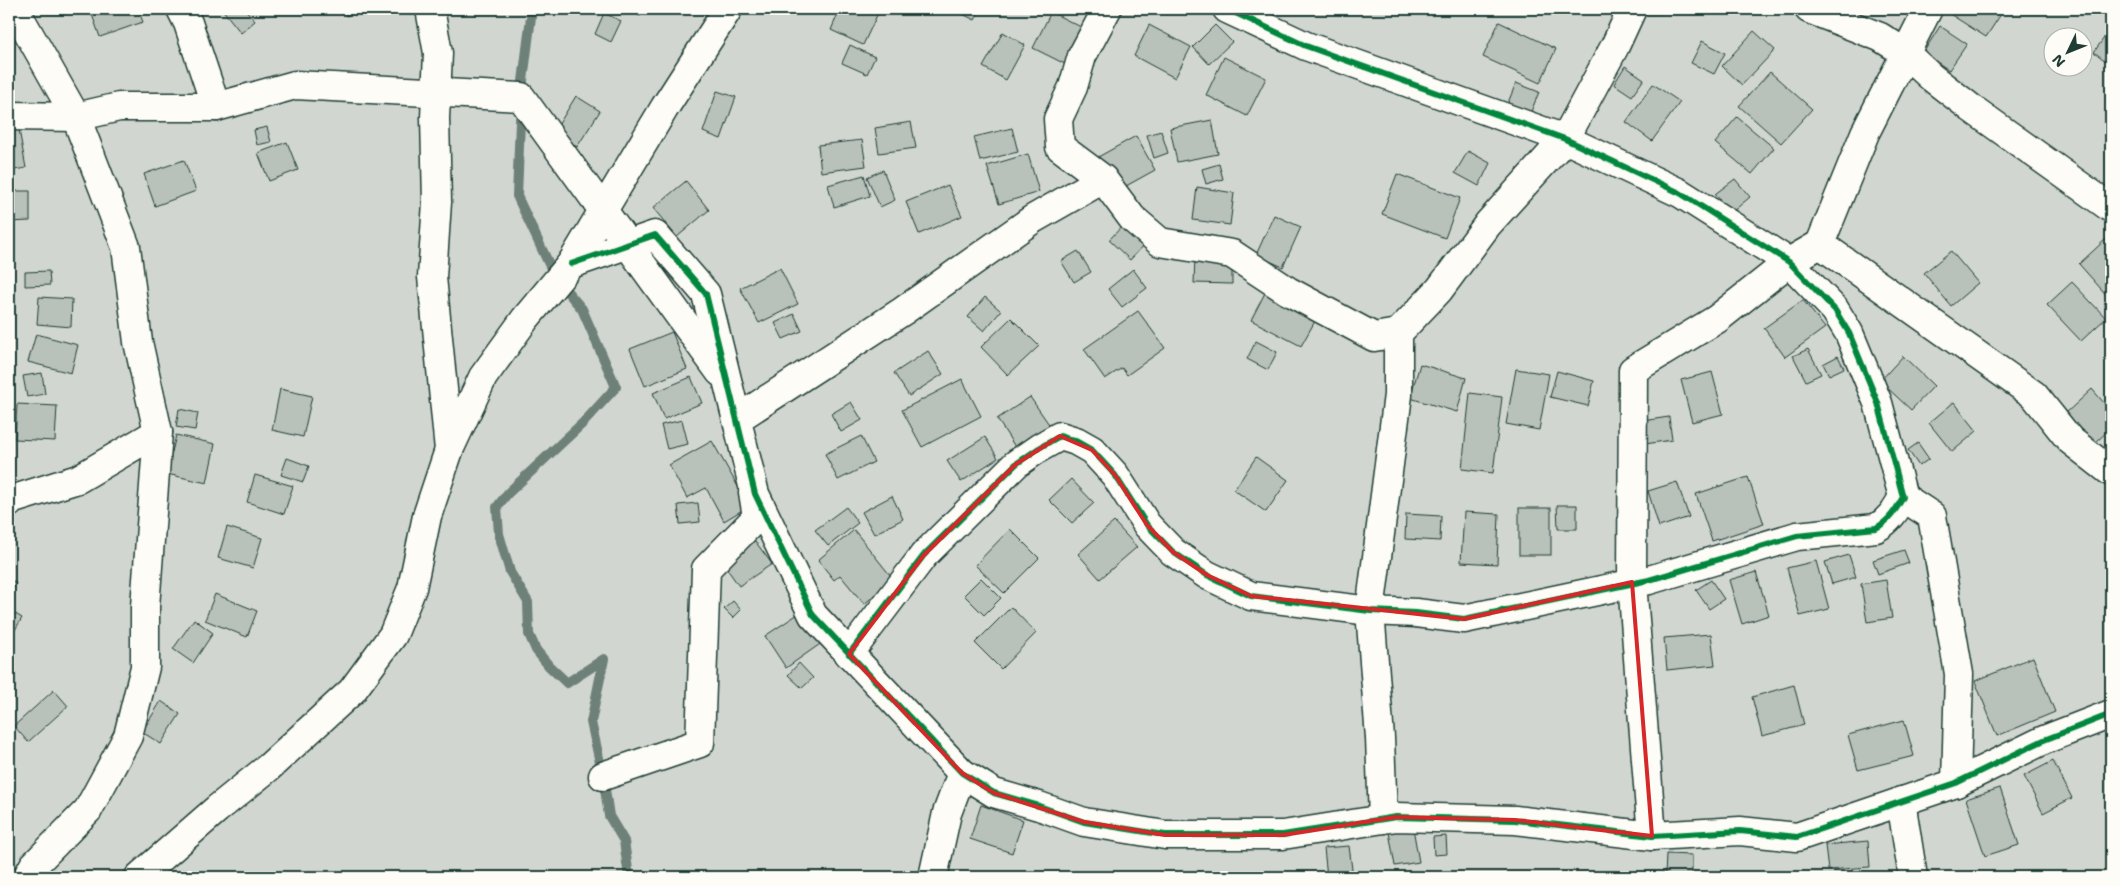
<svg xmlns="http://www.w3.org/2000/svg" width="2120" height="886" font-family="'Shantell Sans',sans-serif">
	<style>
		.green { fill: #d1d6d1; stroke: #788a82; fill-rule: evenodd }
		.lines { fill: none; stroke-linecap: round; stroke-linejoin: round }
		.stream { stroke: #6e8179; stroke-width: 10 }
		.building { fill: #b9c1bb; stroke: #1f3d34 }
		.minor-casing { stroke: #1f3d34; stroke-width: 31 }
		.highway-casing { stroke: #1f3d34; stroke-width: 31 }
		.minor { stroke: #fdfcf7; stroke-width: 28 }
		.highway { stroke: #fdfcf7; stroke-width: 28 }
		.cycleway-casing { stroke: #fdfcf7; stroke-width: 9 }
		.cycleway { stroke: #00873e; stroke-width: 6 }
		.marked { fill: none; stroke: #d62828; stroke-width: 4; stroke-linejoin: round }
	</style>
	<rect width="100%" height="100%" fill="#f4f4ef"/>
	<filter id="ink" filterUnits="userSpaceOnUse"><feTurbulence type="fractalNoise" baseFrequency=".02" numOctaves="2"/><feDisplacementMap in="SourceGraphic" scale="10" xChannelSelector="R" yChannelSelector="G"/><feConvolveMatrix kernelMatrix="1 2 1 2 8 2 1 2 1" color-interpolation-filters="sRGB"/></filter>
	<g filter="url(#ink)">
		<path class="green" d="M9,9H2111V877H9ZM2052,38H2082V68H2052Z"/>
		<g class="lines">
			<polyline class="stream" points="532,9 521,97 517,196 555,277 582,309 616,387 585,421 508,493 497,507 499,534 510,572 528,602 529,634 536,650 549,666 567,683 604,659 591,722 603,776 609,816 624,841 629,877"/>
		</g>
		<g class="building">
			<polygon points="90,9 138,9 143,22 100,37"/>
			<polygon points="222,9 245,9 255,21 241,33"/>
			<polygon points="343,9 365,9 346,16"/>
			<polygon points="627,9 644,9 640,16"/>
			<polygon points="840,9 868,9 878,13 863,45 831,30"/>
			<polygon points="952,9 980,9 975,20"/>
			<polygon points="1942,9 1999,9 2003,11 1986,37"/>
			<polygon points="1051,12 1087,30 1069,66 1033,48"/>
			<polygon points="604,13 621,21 611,42 595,34"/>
			<polygon points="1499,22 1556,49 1540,83 1483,57"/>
			<polygon points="1149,25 1191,47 1175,78 1134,56"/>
			<polygon points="1215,25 1232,42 1209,64 1193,47"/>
			<polygon points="1940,26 1967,44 1949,70 1923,53"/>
			<polygon points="2111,28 2111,65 2094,52"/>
			<polygon points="1754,31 1775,50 1742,85 1722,66"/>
			<polygon points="1003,32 1025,45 1006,80 983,67"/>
			<polygon points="1702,41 1725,53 1714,74 1691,63"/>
			<polygon points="850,45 875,57 867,74 842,63"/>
			<polygon points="1224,57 1266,78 1247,116 1206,95"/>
			<polygon points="1625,66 1644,79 1632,96 1614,84"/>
			<polygon points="1770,72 1812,109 1781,143 1739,106"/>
			<polygon points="1516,83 1539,92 1528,119 1505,110"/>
			<polygon points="1653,84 1680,102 1652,141 1626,122"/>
			<polygon points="717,91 736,97 721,139 703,132"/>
			<polygon points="576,96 600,111 577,147 554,132"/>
			<polygon points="1737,117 1774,148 1752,174 1715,143"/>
			<polygon points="1212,120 1218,154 1177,162 1170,128"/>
			<polygon points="911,122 916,148 879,153 875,128"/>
			<polygon points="18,124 26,168 9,171 9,126"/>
			<polygon points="267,127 271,142 257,145 254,130"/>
			<polygon points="1012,128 1018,152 980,161 974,137"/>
			<polygon points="1161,131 1168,153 1154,158 1147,135"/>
			<polygon points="1136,136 1155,170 1117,191 1098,157"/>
			<polygon points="862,140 866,166 821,172 818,145"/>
			<polygon points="287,142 298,170 269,181 258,153"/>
			<polygon points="1468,151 1490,163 1479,186 1455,173"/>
			<polygon points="1028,154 1039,192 999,204 987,166"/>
			<polygon points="184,160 196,191 155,206 144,174"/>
			<polygon points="1219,164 1223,179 1206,184 1202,169"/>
			<polygon points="883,170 895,200 880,207 867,177"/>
			<polygon points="1397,174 1460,198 1445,238 1382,214"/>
			<polygon points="864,175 870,196 834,207 828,185"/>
			<polygon points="1735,179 1750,197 1731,213 1715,194"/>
			<polygon points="686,181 709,210 677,237 653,208"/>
			<polygon points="948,185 962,216 919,234 906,202"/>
			<polygon points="1197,187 1234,193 1230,225 1193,220"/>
			<polygon points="9,191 30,191 30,221 9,222"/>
			<polygon points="1274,215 1301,227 1283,267 1256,255"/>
			<polygon points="1126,222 1147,242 1130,260 1109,240"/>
			<polygon points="2106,239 2111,245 2111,298 2110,299 2079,264"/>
			<polygon points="1078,251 1091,272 1074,282 1061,261"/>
			<polygon points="1951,251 1978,283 1951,306 1924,273"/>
			<polygon points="1195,257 1232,258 1232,284 1194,283"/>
			<polygon points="780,268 798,304 759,323 740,288"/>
			<polygon points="1133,269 1147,288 1122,307 1108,289"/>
			<polygon points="49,271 50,285 25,286 25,272"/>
			<polygon points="2072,282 2106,318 2081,341 2047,305"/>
			<polygon points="1268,287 1319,314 1301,346 1251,320"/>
			<polygon points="39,297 72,299 71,327 37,324"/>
			<polygon points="985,297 1001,311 984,331 968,317"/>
			<polygon points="1803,300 1825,328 1785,357 1764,328"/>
			<polygon points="1138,311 1165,348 1127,375 1122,368 1105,379 1084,349"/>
			<polygon points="794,314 802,331 783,339 775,323"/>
			<polygon points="1011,318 1039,346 1008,375 981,347"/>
			<polygon points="672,332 687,369 645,386 630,349"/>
			<polygon points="36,334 78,345 71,373 28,362"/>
			<polygon points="1256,341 1277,352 1268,370 1247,359"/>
			<polygon points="1808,349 1821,374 1806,381 1793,356"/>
			<polygon points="928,351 943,374 909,396 894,373"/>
			<polygon points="1838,356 1844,368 1829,375 1823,364"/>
			<polygon points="1903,356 1934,386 1911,410 1880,381"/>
			<polygon points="1420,364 1466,378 1457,412 1410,398"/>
			<polygon points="1516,369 1549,374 1539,430 1506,424"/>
			<polygon points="1557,371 1594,381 1588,406 1550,397"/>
			<polygon points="1712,372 1723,414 1692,422 1681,380"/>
			<polygon points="42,373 45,394 27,397 23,376"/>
			<polygon points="691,377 702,403 664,419 653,393"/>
			<polygon points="962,379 981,416 922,447 902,410"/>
			<polygon points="280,389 312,396 303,437 272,430"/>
			<polygon points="2092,389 2111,411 2111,428 2094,444 2066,413"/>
			<polygon points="1470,393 1502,397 1493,473 1462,469"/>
			<polygon points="1030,397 1053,430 1019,453 997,419"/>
			<polygon points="851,402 862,420 841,432 831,414"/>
			<polygon points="1954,402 1977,431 1952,452 1929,423"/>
			<polygon points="17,404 57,406 55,441 15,439"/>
			<polygon points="179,409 198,413 195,430 176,427"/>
			<polygon points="1669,417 1672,440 1645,444 1642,421"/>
			<polygon points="682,420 688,444 667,449 661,425"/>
			<polygon points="176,435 215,444 207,483 167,474"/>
			<polygon points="861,436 874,462 838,480 825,454"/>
			<polygon points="985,437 998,458 961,482 947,461"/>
			<polygon points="712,441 749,506 724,521 706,488 687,498 669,465"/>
			<polygon points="1918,443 1929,459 1919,466 1908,450"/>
			<polygon points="1256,457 1288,480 1266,512 1234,490"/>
			<polygon points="287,458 309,466 303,482 281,475"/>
			<polygon points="255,475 293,486 284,514 247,502"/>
			<polygon points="1748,477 1764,524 1712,541 1696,494"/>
			<polygon points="1071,479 1094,503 1072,523 1049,500"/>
			<polygon points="1677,482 1689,517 1659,527 1648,491"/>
			<polygon points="892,496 903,519 874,534 862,512"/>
			<polygon points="698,503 700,522 680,524 678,505"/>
			<polygon points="1557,505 1577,505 1577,529 1558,529"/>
			<polygon points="846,507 858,523 828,546 815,530"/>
			<rect x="1519" y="508" width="32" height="47"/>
			<polygon points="1464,512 1499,514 1497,564 1461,562"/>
			<polygon points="1406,514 1441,516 1440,541 1405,539"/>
			<polygon points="1114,522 1137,547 1100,579 1078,554"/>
			<polygon points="227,527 262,538 253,568 218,558"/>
			<polygon points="1010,529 1039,558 1004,593 975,565"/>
			<polygon points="854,530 894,580 864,604 840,575 834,580 818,560"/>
			<polygon points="752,537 772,564 739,586 720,559"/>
			<polygon points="1904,550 1909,563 1878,574 1873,560"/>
			<polygon points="1849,555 1856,577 1832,584 1825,562"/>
			<polygon points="1816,561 1829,609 1800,616 1787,568"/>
			<polygon points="1756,572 1769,615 1742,624 1729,580"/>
			<polygon points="981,578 1001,598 984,615 964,595"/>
			<polygon points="9,579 16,583 9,598"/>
			<polygon points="1711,580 1724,599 1709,609 1696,590"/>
			<polygon points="1886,580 1892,618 1867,622 1861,584"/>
			<polygon points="215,594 257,611 247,637 205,620"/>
			<polygon points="733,601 741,610 733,618 724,609"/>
			<polygon points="1011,607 1036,633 1001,669 975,643"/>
			<polygon points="9,610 22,618 9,640"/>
			<polygon points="801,612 823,642 786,668 765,636"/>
			<polygon points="194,619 213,633 193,663 173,649"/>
			<polygon points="1711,634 1715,665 1667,670 1664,638"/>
			<polygon points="2033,657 2055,712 1997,736 1975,681"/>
			<polygon points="799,663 813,678 802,688 788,675"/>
			<polygon points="1794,685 1804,725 1762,736 1752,697"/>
			<polygon points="54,690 68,706 28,742 14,726"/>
			<polygon points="161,701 180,714 161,744 142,732"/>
			<polygon points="1904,720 1914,756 1858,770 1848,735"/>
			<polygon points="2053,761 2072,798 2043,813 2024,776"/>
			<polygon points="2000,788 2019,845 1985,856 1966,799"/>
			<polygon points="981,805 1023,820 1012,853 970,839"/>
			<polygon points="1413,828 1419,862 1395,866 1389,832"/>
			<polygon points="1446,836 1447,854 1434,855 1433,837"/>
			<polygon points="1868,841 1870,867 1828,870 1825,845"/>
			<polygon points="1349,846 1353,877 1327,877 1324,848"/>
			<polygon points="1666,854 1692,855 1692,877 1665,877"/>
			<polygon points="1221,873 1247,875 1247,877 1221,877"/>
			<polygon points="1396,873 1403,873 1404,877 1397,877"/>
		</g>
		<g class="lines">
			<g class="minor-casing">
				<g id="minor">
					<polyline points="15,9 76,117 126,247 138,342 158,432 145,607 145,667 128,736 88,810 34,865 27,877"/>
					<polyline points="181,9 188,23 216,107"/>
					<polyline points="430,9 438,53 435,118 437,202 432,277 449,450"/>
					<polyline points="1809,9 1880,37 1904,52 1931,77 1971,108 2111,208"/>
					<polyline points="9,116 76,117 119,107 216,107 295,85 521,97 720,372"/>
					<polyline points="1103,179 1132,218 1160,242 1232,254 1288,291 1374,337 1398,333"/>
					<polyline points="1820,244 1865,133 1928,9"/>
					<polyline points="571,264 655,235 706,294 755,494 813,615 962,773 994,793 1039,806 1084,822 1165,835 1283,835 1396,817 1515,820 1652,836 1740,831 1797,837 1956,783 2044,740 2111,714"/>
					<polyline points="737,419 903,311 1033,219 1103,179 1060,147 1058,119 1073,87 1082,56 1107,9"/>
					<polyline points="1903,497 1932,516 1959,674 1956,783"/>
					<polyline points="9,503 11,500 78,479 158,432"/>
					<path d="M849,654L924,555L1016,464L1039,448L1060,436L1076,441L1092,450L1115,475L1147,525L1173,552L1207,575L1251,596L1370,611L1416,613L1464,619L1649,580L1797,536L1876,528C1889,521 1896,510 1903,497L1878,403L1849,333L1835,310L1789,262L1680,193L1565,139L1306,46L1227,9"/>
					<polyline points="603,776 700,743 706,569 757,517 753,492"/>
					<polyline points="1901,801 1913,877"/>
					<polyline points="1383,819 1380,738 1370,611 1398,395 1398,333 1439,290 1488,224 1565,139 1615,46 1632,9"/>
					<polyline points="1652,836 1632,582 1633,370 1717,319 1789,262 1820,244 2034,395 2070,440 2111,472"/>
					<polyline points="933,877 947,813 962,773"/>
				</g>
			</g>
			<g class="highway-casing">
				<polyline id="highway" points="139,877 217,809 269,767 352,691 393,635 412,588 427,516 449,450 483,377 525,319 571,264 665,107 728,9"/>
			</g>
			<use href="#minor" class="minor"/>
			<use href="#highway" class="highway"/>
			<g class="cycleway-casing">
				<g id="cycleway">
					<polyline points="571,264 655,235 706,294 755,494 813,615 962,773 994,793 1039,806 1084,822 1165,835 1283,835 1396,817 1515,820 1652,836 1740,831 1797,837 1956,783 2044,740 2111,714"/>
					<path d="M849,654L924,555L1016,464L1039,448L1060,436L1076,441L1092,450L1115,475L1147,525L1173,552L1207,575L1251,596L1370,611L1416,613L1464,619L1649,580L1797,536L1876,528C1889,521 1896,510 1903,497L1878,403L1849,333L1835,310L1789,262L1680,193L1565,139L1306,46L1227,9"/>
				</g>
			</g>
			<use href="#cycleway" class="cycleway"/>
		</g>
	</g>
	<path class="marked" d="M1060,436L1092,450L1115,475L1147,525L1173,552L1207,575L1251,596L1464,619L1632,582L1652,836L1515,820L1396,817L1283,835H1165L1084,822L994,793L962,773L849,654L924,555L1016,464Z"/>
	<rect width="2120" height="886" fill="none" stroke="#fdfcf7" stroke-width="30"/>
	<rect x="15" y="15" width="2090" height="856" fill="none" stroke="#1f3d34" stroke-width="2" filter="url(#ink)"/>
	<g transform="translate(2068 52) rotate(227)"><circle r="24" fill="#fdfcf7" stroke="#a4b0a9"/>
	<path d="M0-4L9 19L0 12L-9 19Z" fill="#1f3d34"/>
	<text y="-8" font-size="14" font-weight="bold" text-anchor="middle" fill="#1f3d34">N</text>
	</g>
</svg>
